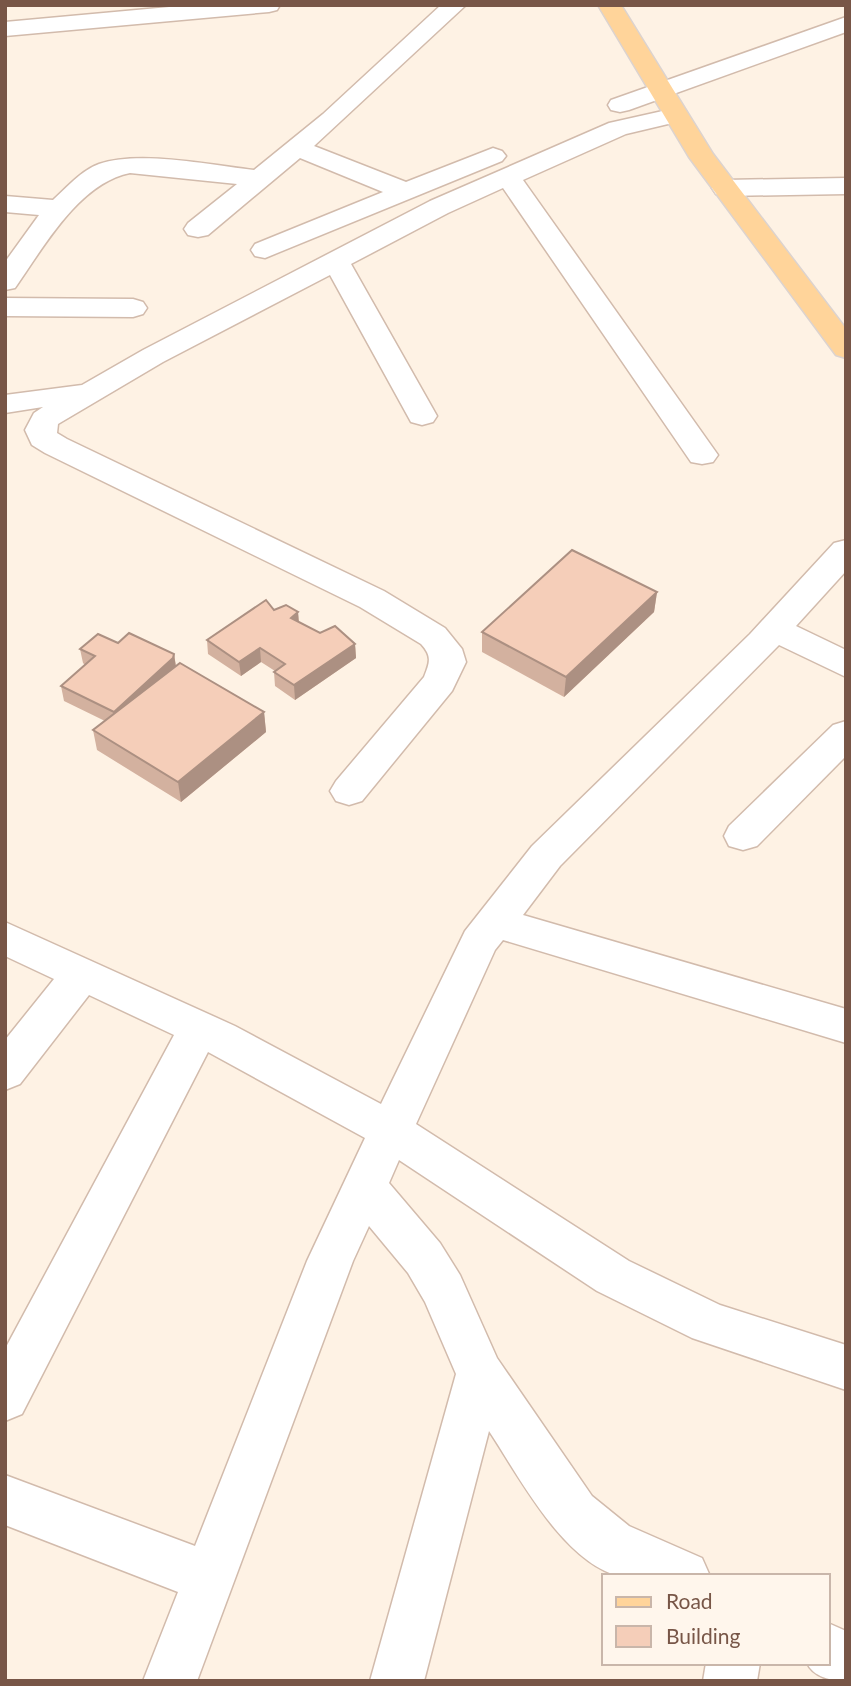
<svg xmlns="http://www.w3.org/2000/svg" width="851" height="1686" font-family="Lato,sans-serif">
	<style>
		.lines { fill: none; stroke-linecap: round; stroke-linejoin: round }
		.minor-casing { stroke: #d2bbac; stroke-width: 3 }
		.major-casing { stroke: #dcd3cf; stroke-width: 3 }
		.minor { fill: #fff; fill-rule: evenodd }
		.major { fill: #ffd49a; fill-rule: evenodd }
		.wall { fill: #d3b19f }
		.shaded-wall { fill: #ac9082 }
		.building { fill: #f5ceb9; stroke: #ac9082; stroke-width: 2 }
	</style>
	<rect width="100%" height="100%" fill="#fef2e4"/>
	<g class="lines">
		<g class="minor-casing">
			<g id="minor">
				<polygon points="191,5 280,5 277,10 269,12 5,36 5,22"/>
				<path d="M441,5H466L314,146L406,182L493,148L502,151L506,156L502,161L265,258L255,256L251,250L255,244L383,192L300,158L208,235L198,237L188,235L184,229L188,223L237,184L130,173C79,183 43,248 15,288L5,290V262L39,215L5,212V196L53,200C66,188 82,170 99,164C139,150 211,165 254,170L323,114Z"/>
				<polygon points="846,17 846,32 629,110 620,112 611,110 608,105 611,100"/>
				<path d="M676,108L685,110L688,115L685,120L626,134L523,180L718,455L713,462L702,464L691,462L503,188L448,213L351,264L437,416L433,422L422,425L411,422L330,275L163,362L58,424L57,433L67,439L384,591L445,628L462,649L466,662L452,691L362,801L349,805L336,801L330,791L336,781L424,677C430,662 432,656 421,644L360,607L45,453L32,445L25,430L34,413L43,407L5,413V395L82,385L143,350L430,201L609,123Z"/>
				<polygon points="846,178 846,194 725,196 716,194 712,188 716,182 725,180"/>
				<polygon points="5,298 133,299 143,302 147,308 143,314 133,317 5,316"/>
				<path d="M846,540V571L796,626L846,650V677L779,645L560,866L523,915L846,1009V1043L503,940L495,950L416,1124L629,1261L720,1305L846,1345V1390L692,1338L597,1291L399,1160L389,1183L440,1243L460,1275L497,1358L592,1496L629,1526L702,1558L710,1576C688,1576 638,1580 619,1576C563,1562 519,1476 489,1431L424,1681H370L456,1374L425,1302L408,1273L369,1226L353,1261L197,1681H143L178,1592L5,1525V1475L195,1546L307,1261L365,1138L208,1052L22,1414L5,1421V1349L174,1035L89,995L20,1084L5,1090V1040L54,979L5,956V922L235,1026L381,1104L465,931L532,846L750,634L834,543Z"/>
				<polygon points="846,721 846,756 757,846 743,850 729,846 724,836 729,826 833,725"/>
				<path d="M828,1623L846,1631V1681C832,1681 813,1677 807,1663H828Z"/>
				<polygon points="706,1663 760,1663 757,1681 703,1681"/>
			</g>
		</g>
		<g class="major-casing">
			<polygon id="major" points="598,5 621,5 713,154 846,329 846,358 836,355 689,157"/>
		</g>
		<use href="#minor" class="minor"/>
		<use href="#major" class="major"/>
	</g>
	<g class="wall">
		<polygon points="657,592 654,612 564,697 482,652 482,632"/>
		<polygon points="274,610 298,612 299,623 320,633 355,644 356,658 295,700 275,686 274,672 275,671 261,662 241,676 208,654 207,640"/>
		<polygon points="118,643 174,654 176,666 264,712 266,732 181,802 97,750 93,730 105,721 64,701 61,686 85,665 83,663 80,649"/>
	</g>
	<g class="shaded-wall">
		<polygon points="657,592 654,612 564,697 566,677"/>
		<polygon points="298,612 299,626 291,618"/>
		<polygon points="355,644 356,658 295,700 294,685"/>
		<polygon points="260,648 261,662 241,676 239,662"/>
		<polygon points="174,654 176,668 117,727 114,712"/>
		<polygon points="264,712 266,732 181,802 178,782"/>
	</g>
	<g class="building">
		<polygon points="572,550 657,592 566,677 482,632"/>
		<polygon points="266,600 274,610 286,605 298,612 291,618 320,633 335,626 355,644 294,685 274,672 285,664 260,648 239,662 207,640"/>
		<polygon points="129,633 174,654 173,658 114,712 61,686 95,656 80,649 98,634 118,643"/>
		<polygon points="180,663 264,712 178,782 93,730"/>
	</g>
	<rect width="851" height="1686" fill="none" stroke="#785647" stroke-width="14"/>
	<rect x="602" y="1574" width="228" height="91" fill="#fff6ec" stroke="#c9b6aa" stroke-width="2"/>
	<rect x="616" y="1597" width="35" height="10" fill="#ffd49a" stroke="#c9b6aa" stroke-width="2"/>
	<text x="666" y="1609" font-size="21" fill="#785647">Road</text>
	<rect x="616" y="1626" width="35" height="21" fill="#f5ceb9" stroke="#c9b6aa" stroke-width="2"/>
	<text x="666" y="1644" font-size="21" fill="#785647">Building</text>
</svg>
